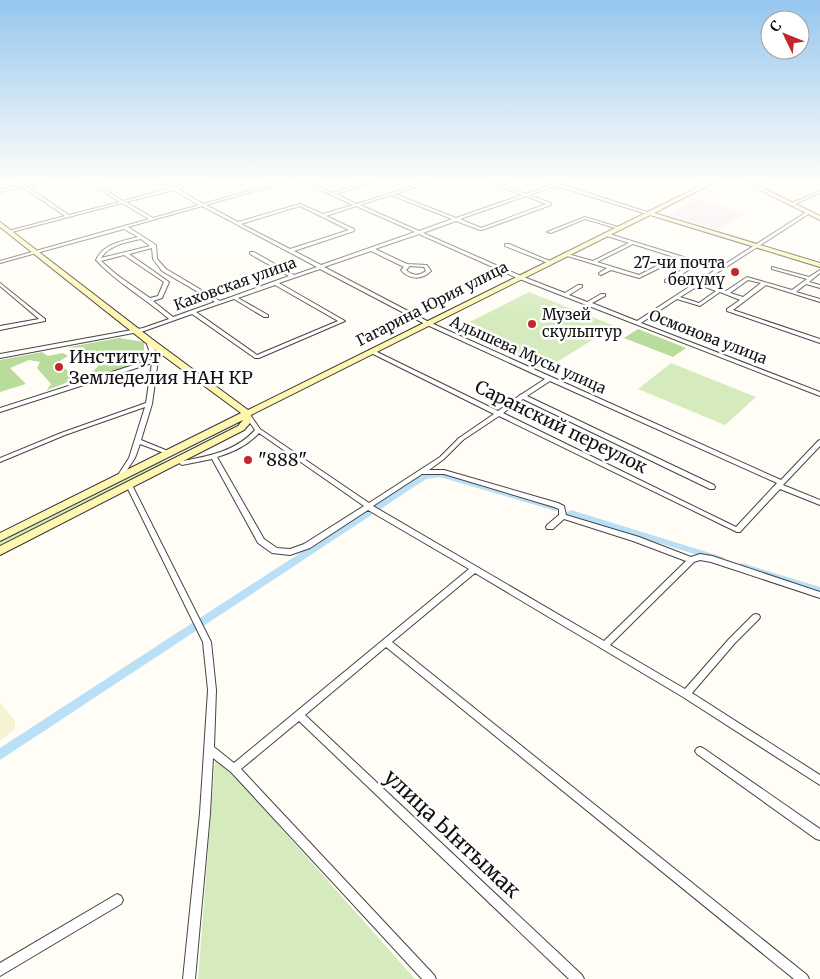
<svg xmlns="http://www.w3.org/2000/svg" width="820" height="979" font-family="Merriweather,serif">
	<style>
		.industrial { fill: #eee6ef }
		.farmland { fill: #f6f3d4 }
		.green { fill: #d5ebbd }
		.forest { fill: #b9dc9c }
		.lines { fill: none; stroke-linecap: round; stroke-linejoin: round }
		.canal { fill: #b9e0f7; fill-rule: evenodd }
		.street-casing { stroke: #444; stroke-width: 2 }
		.secondary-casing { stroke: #333; stroke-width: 2 }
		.street { fill: #fff; fill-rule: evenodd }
		.secondary { fill: #fff6b0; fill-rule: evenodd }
		.poi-dot { fill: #c4262e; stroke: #fff; stroke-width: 2 }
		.labels { text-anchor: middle; stroke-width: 5; stroke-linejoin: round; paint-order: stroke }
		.far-poi-label { font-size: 15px; fill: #111; stroke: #fff; text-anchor: end }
		.far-street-label { font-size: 15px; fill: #111; stroke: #fff }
		.poi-label { font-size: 18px; fill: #111; stroke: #fff; text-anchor: start }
		.street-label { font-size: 18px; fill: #111; stroke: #fff }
		.near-street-label { font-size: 21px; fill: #111; stroke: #fff }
	</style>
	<rect width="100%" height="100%" fill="#fffdf5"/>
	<polygon class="industrial" points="696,199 746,213 718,230 667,215"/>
	<polygon class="farmland" points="0,702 15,721 15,729 0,741"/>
	<g class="green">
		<polygon points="529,292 615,326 544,370 484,342 497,335 470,322"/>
		<polygon points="671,363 756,397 725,425 638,389"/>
		<polygon points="161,461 164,463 161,466 0,548 0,541"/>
		<polygon points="217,760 240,782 415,979 198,979 215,761"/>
	</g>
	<g class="forest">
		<polygon points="638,329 686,348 673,357 624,338"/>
		<path d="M119,338L144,342V358L134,364L70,385C80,377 93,374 99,365L85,358L89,354L79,351H69V347Z"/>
		<polygon points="42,352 48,356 63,353 68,356 58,362 73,376 66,383 47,390 51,384 37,368 40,362 29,360 10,368 26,384 0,392 0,360"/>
	</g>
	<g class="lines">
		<g class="canal">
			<polygon points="440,471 559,506 560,508 556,511 440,477 426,479 0,760 0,748 420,475"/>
			<polygon points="571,510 723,557 725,559 723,561 720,562 568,515 566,513"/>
			<polygon points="742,563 820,587 820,595 739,568 737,566 739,564"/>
		</g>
		<g class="street-casing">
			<g id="street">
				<path d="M16,182H21L24,184L34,182H41L26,186L69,215L120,202L87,182H92L123,201L171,188L162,182H167L175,187L193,182H200L178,189L203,204L280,182H286L206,205L238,222L300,204L323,214L353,205L303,182H308L333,193L367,182H373L336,194L357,204L425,182H431L395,194L456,218L522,195L489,182H495L526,194L557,183L650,213L647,214L556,186L529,195L551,203V205L482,230H480L456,221L423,233L521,276L565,293L578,285H582V287L569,295L587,302L601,294H605V296L592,303L637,321L715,270L697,265L669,282H665V280L693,263L678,259L639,278L611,270L601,275L599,274V273L607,268L564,255V253L593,261L629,243L604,235V233H606L719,268L808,211H810V213L703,282L726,291L747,277L792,290L807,279L772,269V267L809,277L820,270V273L809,282L820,285V288L806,284L796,292L820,299V302L766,285L733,310L820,339V343L727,311V309L740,300L720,292L700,306L677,299L641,323L820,392V396L517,278L419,234L375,249L407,264L427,265L431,271C422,280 409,280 401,270L404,267L371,251L324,267L429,322L781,480L818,441L820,440V446L783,485L820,500V505L780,489L740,532H737L499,416L463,440L444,459L429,470H444L558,503L564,506L566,515L639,537L691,557L700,554L712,556L820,592V598L711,562L700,560L694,562L610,645L685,689L729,639L753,615L756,614L759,615L760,617L759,619L735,643L692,693L820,775V785L683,697L475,573L392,642L807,975L809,979H794L386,647L305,715L582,975L584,979H569L299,721L241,769L434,975L436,979H422L231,772L213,758L210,813L195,979H183L200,813L208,690L203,642L126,485L129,483L132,485L211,642L216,690L214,747L234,763L469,569L368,510L310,548L290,555L272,553L258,543L212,459L182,465L175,460L176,459H180L183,461C210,456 236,451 255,430L244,414L247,412L249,413L260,429L369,503L440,457L459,438L494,414L369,352V350H373L498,411L519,396L520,395L522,394L545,379L425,324L320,269L279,283L345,321L259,358H255L192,314L144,331L0,358V354L143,328L169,319C145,298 117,283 96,260C103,244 122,241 138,237L124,229L0,263V261L149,219L122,203L8,233V231L65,216L23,187L0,192V190L20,185ZM174,190L199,205L153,218L126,202ZM391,195L452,219L419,231L360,205ZM526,196L546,204L481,228L460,219ZM202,206L317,267L294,275L254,252H250V254L289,276L220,301L166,269L157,259L156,245L128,227ZM300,206L349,230L290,249L241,224ZM356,206L415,232L321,265L294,251L354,231V229L326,216ZM141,239L150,246L101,258C109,245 127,242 141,239ZM633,244L674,257L639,275L597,262ZM152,248L153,259L162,271L215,302L173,317L153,301L162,298L169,282L129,254ZM124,255L164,282L158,296L150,298L117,275L101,261ZM410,266L424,267L426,271C419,276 412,276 406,270ZM748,280L761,283L743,297L730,293ZM275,285L338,321L257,355L196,312L234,299L264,317H268V315L238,298ZM700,285L716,291L699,303L680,297ZM550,381L777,483L736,527L503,413L523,399L710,489H714L715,487L714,485L527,396ZM259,433L364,506L304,544L290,549L277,548L264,539L217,457C233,452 247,446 259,433ZM422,474H444L554,507L559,509V515L547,525L546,527L547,529H553L564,519L633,541L686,561L604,641L373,506Z"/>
				<polygon points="820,191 820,193 793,205 790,204"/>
				<polygon points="585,217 621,228 619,229 585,219 551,233 547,232"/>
				<polygon points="505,244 509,244 552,262 548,263 505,246"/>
				<polygon points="0,283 45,319 45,321 0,330 0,326 39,319 0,286"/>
				<polygon points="149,339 152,341 158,360 152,404 141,440 168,451 169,452 168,453 164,453 140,444 135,458 123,476 119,476 118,475 129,458 145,407 65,435 0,462 0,458 61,433 146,403 152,363 0,412 0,408 152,359 146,341"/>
				<polygon points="700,747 703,748 820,829 820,840 816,839 697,754 695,751 697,748"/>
				<polygon points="117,894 121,896 123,900 121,904 0,976 0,963"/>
			</g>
		</g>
		<g class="secondary-casing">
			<g id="secondary">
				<polygon points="708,182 715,182 654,213 820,263 820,267 650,215 251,415 251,422 244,430 0,555 0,546 238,426 243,420 0,541 0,533 241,413 146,343 0,227 0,222 152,339 248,410"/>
				<polygon points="744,182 751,182 820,216 820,220"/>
			</g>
		</g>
		<use href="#street" class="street"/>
		<use href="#secondary" class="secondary"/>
	</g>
	<linearGradient id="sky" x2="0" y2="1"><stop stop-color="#95c6ee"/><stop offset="0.57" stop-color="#fffefa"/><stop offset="1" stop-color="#fffefa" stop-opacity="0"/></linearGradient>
	<rect width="820" height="319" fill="url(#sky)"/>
	<g class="poi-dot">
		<circle cx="735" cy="272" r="5"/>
		<circle cx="532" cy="324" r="5"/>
		<circle cx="59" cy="367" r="5"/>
		<circle cx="248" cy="460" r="5"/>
	</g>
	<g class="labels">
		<g class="far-poi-label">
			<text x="725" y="268">27-чи почта<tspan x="725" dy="17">бөлүмү</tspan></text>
			<text x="542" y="320" text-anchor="start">Музей<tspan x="542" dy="17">скульптур</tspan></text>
		</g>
		<g class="far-street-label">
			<text transform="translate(235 284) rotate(-20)" y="5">Каховская улица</text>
			<text transform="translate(432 304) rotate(-27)" y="5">Гагарина Юрия улица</text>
			<text transform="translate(708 337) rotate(21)" y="5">Осмонова улица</text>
			<text transform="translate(528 355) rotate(24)" y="5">Адышева Мусы улица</text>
		</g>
		<g class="poi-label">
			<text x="69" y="363">Институт<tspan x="69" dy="21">Земледелия НАН КР</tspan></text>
			<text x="258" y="466">"888"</text>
		</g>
		<g class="street-label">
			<text transform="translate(561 427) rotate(26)" y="6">Саранский переулок</text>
		</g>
		<g class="near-street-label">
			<text transform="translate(452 834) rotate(43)" y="7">улица Ынтымак</text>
		</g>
	</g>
	<g transform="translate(785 35) rotate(313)"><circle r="24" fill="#ffffff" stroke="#a0a0a0"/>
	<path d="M0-4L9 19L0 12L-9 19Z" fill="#c4262e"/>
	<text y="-8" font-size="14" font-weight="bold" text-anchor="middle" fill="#111111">С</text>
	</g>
</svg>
